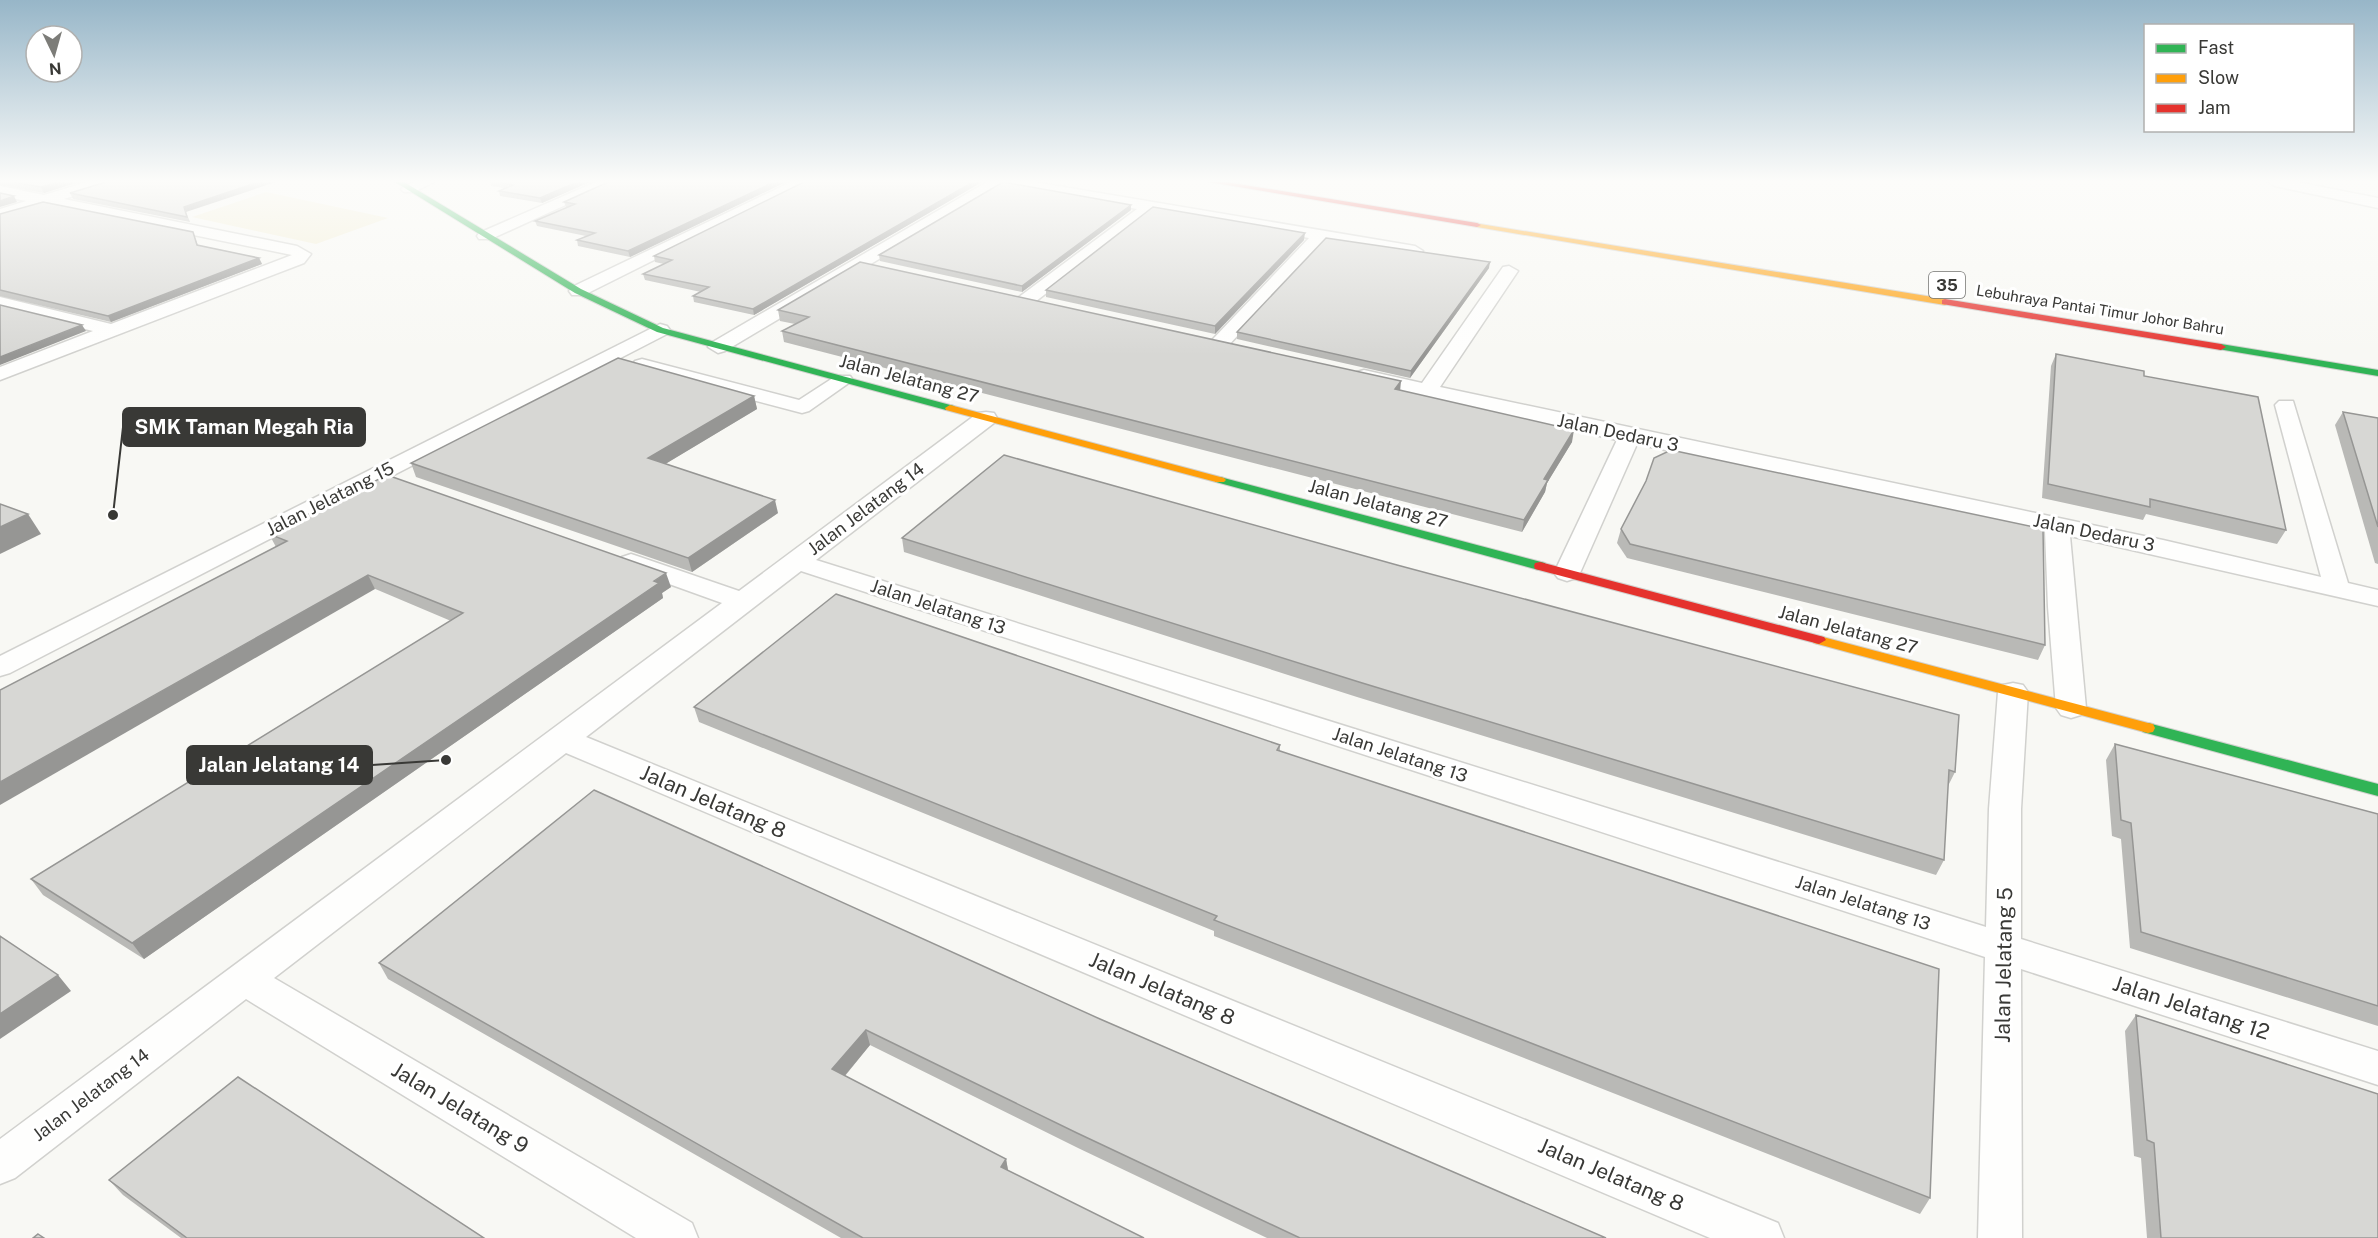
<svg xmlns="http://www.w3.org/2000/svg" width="2378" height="1238" font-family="'Public Sans',sans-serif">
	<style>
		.green { fill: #f2edd2 }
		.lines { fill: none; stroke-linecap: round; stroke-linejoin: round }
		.street-casing { stroke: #d1d1ce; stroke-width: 3 }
		.fast-casing { stroke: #d1d1ce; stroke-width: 2 }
		.slow-casing { stroke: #d1d1ce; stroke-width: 2 }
		.jam-casing { stroke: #d1d1ce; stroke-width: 2 }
		.street { fill: #fefefd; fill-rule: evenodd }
		.fast { fill: #30b455; fill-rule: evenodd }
		.slow { fill: #ff9f0a; fill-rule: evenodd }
		.jam { fill: #e5322d; fill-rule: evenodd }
		.wall { fill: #b9b9b6 }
		.shaded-wall { fill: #969694 }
		.building { fill: #d7d7d4; stroke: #969694; stroke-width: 1.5 }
		.labels { text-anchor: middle; stroke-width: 6; stroke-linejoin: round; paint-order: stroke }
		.far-street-label { font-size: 15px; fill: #393936; stroke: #fff }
		.shield { fill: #fff; stroke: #747472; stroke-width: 1.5 }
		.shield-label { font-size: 16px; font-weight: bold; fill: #393936 }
		.street-label { font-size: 18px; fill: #393936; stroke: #fff }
		.near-street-label { font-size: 21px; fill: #393936; stroke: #fff }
		.leader { fill: none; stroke: #393936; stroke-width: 2 }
		.callout-dot { fill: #393936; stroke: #fff; stroke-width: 2 }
		.callout { fill: #393936; stroke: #393936; stroke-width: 2 }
		.callout-label { font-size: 20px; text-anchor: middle; font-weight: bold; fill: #fff }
	</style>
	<rect width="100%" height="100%" fill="#f8f8f4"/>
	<polygon class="green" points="266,192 388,218 316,244 192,217"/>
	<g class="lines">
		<g class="street-casing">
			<g id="street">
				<polygon points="87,182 110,182 108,185 64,199 297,246 311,254 304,263 0,380 0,367 93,331 0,308 0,297 111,324 292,255 46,205 0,219 0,209 26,201 0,196 0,186 44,195"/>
				<polygon points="413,182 434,182 414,192 404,192 401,189"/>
				<polygon points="596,182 616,182 491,239 479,239 477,236 479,233"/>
				<polygon points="791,182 810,182 584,295 572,295 569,291 572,287"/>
				<polygon points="987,182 1034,182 1415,246 1423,251 1415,256 1325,241 1227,347 1220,349 1210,343 1213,339 1309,238 1153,211 1031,305 1019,305 1016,301 1019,297 1137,209 1003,185 725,351 718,353 708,347 711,343"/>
				<polygon points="2268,182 2297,182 2378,198 2378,208 2275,186"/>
				<polygon points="1509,266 1518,271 1440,387 2163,540 2321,577 2275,405 2279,401 2293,401 2348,583 2378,590 2378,606 2070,536 2086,708 2081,715 2071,718 2061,715 2056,708 2048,607 2045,531 1637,444 1580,573 1576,578 1567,581 1558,578 1554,573 1617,440 1364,382 1357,380 1354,376 1357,372 1364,370 1422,383 1503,267"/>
				<polygon points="660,324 667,326 670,330 667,334 10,673 0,676 0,656"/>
				<polygon points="642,359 799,400 836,376 850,376 853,380 809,411 802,413 635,369 632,365 635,361"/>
				<polygon points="986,412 994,413 997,418 994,423 816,560 1986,927 1989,809 1998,692 2003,685 2013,683 2023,685 2028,692 2021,809 2021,939 2378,1051 2378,1085 2021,969 2022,1238 1978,1238 1985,957 801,571 586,737 1778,1223 1784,1238 1710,1238 566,753 274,978 692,1223 698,1238 636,1238 246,999 15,1178 0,1184 0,1139 722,603 622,567 618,562 622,557 631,554 640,557 739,591 978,413"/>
			</g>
		</g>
		<g class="fast-casing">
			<g id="fast">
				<polygon points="395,182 404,182 581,289 663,328 954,406 955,408 954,410 946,410 657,332 575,293"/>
				<polygon points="2221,344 2378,370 2378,376 2218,349 2216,347"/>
				<polygon points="1220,477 1545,563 1546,566 1540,570 1535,569 1216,482 1214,480 1216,478"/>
				<polygon points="2148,723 2378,784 2378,796 2143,732 2141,728 2143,724"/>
			</g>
		</g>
		<g class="slow-casing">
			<g id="slow">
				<polygon points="1474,223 1945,299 1950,302 1945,305 1477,227 1473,225"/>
				<polygon points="950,405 1224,478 1226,480 1224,482 1216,482 946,410 945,408"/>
				<polygon points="1819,636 2148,723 2153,724 2155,728 2153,732 2148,733 1814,643 1812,640 1814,637"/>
			</g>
		</g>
		<g class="jam-casing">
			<g id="jam">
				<polygon points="1209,182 1227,182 1477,223 1481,225 1477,227"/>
				<polygon points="1945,299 2221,344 2226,347 2221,350 1942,304 1942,300"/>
				<polygon points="1540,562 1824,637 1826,640 1819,644 1535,569 1534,566 1535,563"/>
			</g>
		</g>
		<use href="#street" class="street"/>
		<use href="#fast" class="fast"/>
		<use href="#slow" class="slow"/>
		<use href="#jam" class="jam"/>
	</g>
	<g class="wall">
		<polygon points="0,182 79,182 44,193 0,185"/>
		<polygon points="490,182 590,182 542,203 500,196 499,191 504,188 491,186"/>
		<polygon points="786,182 630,257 578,246 577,240 586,236 537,226 535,221 567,208 566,207 564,202"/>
		<polygon points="982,182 754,315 694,302 693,296 701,292 645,280 643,274 664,264 655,262 654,256"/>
		<polygon points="70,193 186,212 190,222 73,199"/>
		<polygon points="1131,205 1131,210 1022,292 880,261 879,255"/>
		<polygon points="0,214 195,238 198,245 259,258 262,264 111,322 0,296"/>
		<polygon points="1304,240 1215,334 1046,297 1046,290"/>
		<polygon points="1489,268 1410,378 1237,339 1237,332"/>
		<polygon points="778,310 1400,390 1572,442 1547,483 1545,492 1522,532 784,342 782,331 795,324 780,321"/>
		<polygon points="2056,354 2144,376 2286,530 2277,544 2146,514 2143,520 2042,498 2051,366"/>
		<polygon points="754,396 757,409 665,464 778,513 692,572 416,477 411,463"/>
		<polygon points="2343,412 2378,418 2378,564 2375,563 2335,425"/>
		<polygon points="1621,529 2045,645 2038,660 1627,558 1617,543"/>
		<polygon points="269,534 671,587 662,593 663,598 144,959 43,895 31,879 451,621 276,547"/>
		<polygon points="902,538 1955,772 1948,786 1944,860 1936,875 1357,697 904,552"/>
		<polygon points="694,707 1280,745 1280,751 1930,1198 1920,1214 1214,936 1214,931 699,722"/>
		<polygon points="2115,744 2378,814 2378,1026 2130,948 2121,839 2112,836 2106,760"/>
		<polygon points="379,963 1100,1019 1606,1238 1267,1238 1078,1148 870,1045 845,1076 1006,1159 1008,1171 1144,1238 841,1238 388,979"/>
		<polygon points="2136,1015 2378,1238 2147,1238 2141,1158 2134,1156 2125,1031"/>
		<polygon points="109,1180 484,1238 181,1238 123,1195"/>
	</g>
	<g class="shaded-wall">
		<polygon points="59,182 79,182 44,193 41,187"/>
		<polygon points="258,182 276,182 186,212 190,222 184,207"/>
		<polygon points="577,182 590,182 542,203 540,198"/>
		<polygon points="774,182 786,182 630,257 628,251"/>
		<polygon points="973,182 982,182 754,315 753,309"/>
		<polygon points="14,196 17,202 0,207 0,201"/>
		<polygon points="1131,205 1131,210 1022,292 1022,286"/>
		<polygon points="1305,233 1304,240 1215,334 1215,326"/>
		<polygon points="259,258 262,264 111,322 108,316"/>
		<polygon points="1490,262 1489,268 1410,378 1411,371"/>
		<polygon points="82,325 86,331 0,365 0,357"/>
		<polygon points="1401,381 1400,392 1395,389"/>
		<polygon points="754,396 757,409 652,472 648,458"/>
		<polygon points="1574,430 1572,442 1547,483 1545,492 1522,532 1524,520 1544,479"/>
		<polygon points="775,500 778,513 692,572 688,558"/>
		<polygon points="28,514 41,534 0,554 0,527"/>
		<polygon points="666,573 671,587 662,593 663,598 144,959 132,943"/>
		<polygon points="368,575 375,589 0,805 0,782"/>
		<polygon points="58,975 71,991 0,1039 0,1014"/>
		<polygon points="866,1030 870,1045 837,1085 832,1069"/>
		<polygon points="1006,1159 1009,1175 1001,1167"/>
	</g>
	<g class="building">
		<polygon points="11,182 59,182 41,187"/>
		<polygon points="106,182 258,182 184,207 187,217 70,193"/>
		<polygon points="496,182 577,182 540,198 499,191 513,185"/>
		<polygon points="608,182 774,182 628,251 577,240 595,233 535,221 575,204 564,202"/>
		<polygon points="804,182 973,182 753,309 693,296 709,287 643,274 672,260 654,256"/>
		<polygon points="1003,182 1131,205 1022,286 879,255"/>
		<polygon points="0,193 14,196 0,201"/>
		<polygon points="43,202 193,232 197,245 259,258 108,316 0,290 0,214"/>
		<polygon points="1153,207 1305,233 1215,326 1046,290"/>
		<polygon points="1326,238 1490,262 1411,371 1237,332"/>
		<polygon points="860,262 1401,381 1395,389 1574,430 1544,479 1548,480 1524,520 782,331 809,317 778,310"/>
		<polygon points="0,305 82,325 0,357"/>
		<polygon points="2056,354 2144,371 2144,376 2258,397 2286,530 2150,499 2150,507 2048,484"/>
		<polygon points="618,358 754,396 648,458 775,500 688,558 411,463"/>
		<polygon points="2343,412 2378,418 2378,527"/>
		<polygon points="1671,450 2043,529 2045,645 1630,544 1621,529 1646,481 1654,458"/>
		<polygon points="1004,455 1397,565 1959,715 1955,772 1949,770 1944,860 1359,682 902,538"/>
		<polygon points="387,475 666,573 654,581 659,583 132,943 31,879 463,613 368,575 0,782 0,690 287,541 269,534"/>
		<polygon points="0,504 28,514 0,527"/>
		<polygon points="836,594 1280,745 1277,750 1939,969 1930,1198 1214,920 1217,916 694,707"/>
		<polygon points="2115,744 2378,814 2378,1006 2141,932 2131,823 2121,820"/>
		<polygon points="594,790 1100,1019 1606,1238 1300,1238 1077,1133 866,1030 832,1069 1006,1159 1001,1167 1144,1238 863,1238 379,963"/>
		<polygon points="0,936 58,975 0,1014"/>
		<polygon points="2136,1015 2378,1094 2378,1238 2161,1238 2154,1143 2147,1140"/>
		<polygon points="238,1077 484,1238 187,1238 109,1180"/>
		<polygon points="38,1234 44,1238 33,1238"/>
	</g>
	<linearGradient id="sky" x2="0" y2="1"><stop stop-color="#97b6c8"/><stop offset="0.51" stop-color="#fcfcfa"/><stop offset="1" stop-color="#fcfcfa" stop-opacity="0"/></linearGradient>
	<rect width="2378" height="355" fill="url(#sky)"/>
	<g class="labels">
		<g class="far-street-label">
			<text transform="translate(2100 310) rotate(9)" y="5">Lebuhraya Pantai Timur Johor Bahru</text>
		</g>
		<rect class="shield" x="1929" y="272" width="36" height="26" rx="4.5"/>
		<g class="shield-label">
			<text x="1947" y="291">35</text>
		</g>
		<g class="street-label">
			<text transform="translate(909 379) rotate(15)" y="6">Jalan Jelatang 27</text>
			<text transform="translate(1618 433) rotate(12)" y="6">Jalan Dedaru 3</text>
			<text transform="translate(330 499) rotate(-27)" y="6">Jalan Jelatang 15</text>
			<text transform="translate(1378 504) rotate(15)" y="6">Jalan Jelatang 27</text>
			<text transform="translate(866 509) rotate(-37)" y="6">Jalan Jelatang 14</text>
			<text transform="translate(2094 533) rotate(12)" y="6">Jalan Dedaru 3</text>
			<text transform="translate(938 607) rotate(18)" y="6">Jalan Jelatang 13</text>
			<text transform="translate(1848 630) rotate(15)" y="6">Jalan Jelatang 27</text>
			<text transform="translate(1400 755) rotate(18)" y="6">Jalan Jelatang 13</text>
			<text transform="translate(1863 903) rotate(18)" y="6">Jalan Jelatang 13</text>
			<text transform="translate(91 1095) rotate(-37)" y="6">Jalan Jelatang 14</text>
		</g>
		<g class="near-street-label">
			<text transform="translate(713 802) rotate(23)" y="7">Jalan Jelatang 8</text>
			<text transform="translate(2004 965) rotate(-89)" y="7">Jalan Jelatang 5</text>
			<text transform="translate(1162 989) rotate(23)" y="7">Jalan Jelatang 8</text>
			<text transform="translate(2191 1008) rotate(18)" y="7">Jalan Jelatang 12</text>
			<text transform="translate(460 1108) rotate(31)" y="7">Jalan Jelatang 9</text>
			<text transform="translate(1611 1175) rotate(23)" y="7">Jalan Jelatang 8</text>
		</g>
	</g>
	<path class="leader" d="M113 515L123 427M446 760L372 765"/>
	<g class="callout-dot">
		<circle cx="113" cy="515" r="6"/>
		<circle cx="446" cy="760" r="6"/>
	</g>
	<g class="callout">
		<rect x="123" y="408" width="242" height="38" rx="6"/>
		<rect x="187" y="746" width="185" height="38" rx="6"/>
	</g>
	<g class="callout-label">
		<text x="244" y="434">SMK Taman Megah Ria</text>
		<text x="279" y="772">Jalan Jelatang 14</text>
	</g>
	<rect x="2144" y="24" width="210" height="108" fill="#ffffff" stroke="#b0b0af" stroke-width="1.5"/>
	<rect x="2156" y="44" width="30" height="9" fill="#30b455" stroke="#b0b0af" stroke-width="1.5"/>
	<text x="2198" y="54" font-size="18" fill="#393936">Fast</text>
	<rect x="2156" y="74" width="30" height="9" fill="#ff9f0a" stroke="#b0b0af" stroke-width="1.5"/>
	<text x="2198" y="84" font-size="18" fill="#393936">Slow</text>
	<rect x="2156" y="104" width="30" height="9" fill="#e5322d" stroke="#b0b0af" stroke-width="1.5"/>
	<text x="2198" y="114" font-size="18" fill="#393936">Jam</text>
	<g transform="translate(54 54) rotate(175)"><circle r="28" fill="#ffffff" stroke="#b0b0af" stroke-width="1.5"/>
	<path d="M0-4.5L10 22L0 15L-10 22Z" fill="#7c7c78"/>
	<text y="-9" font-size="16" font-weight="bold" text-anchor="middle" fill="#393936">N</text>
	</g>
</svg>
